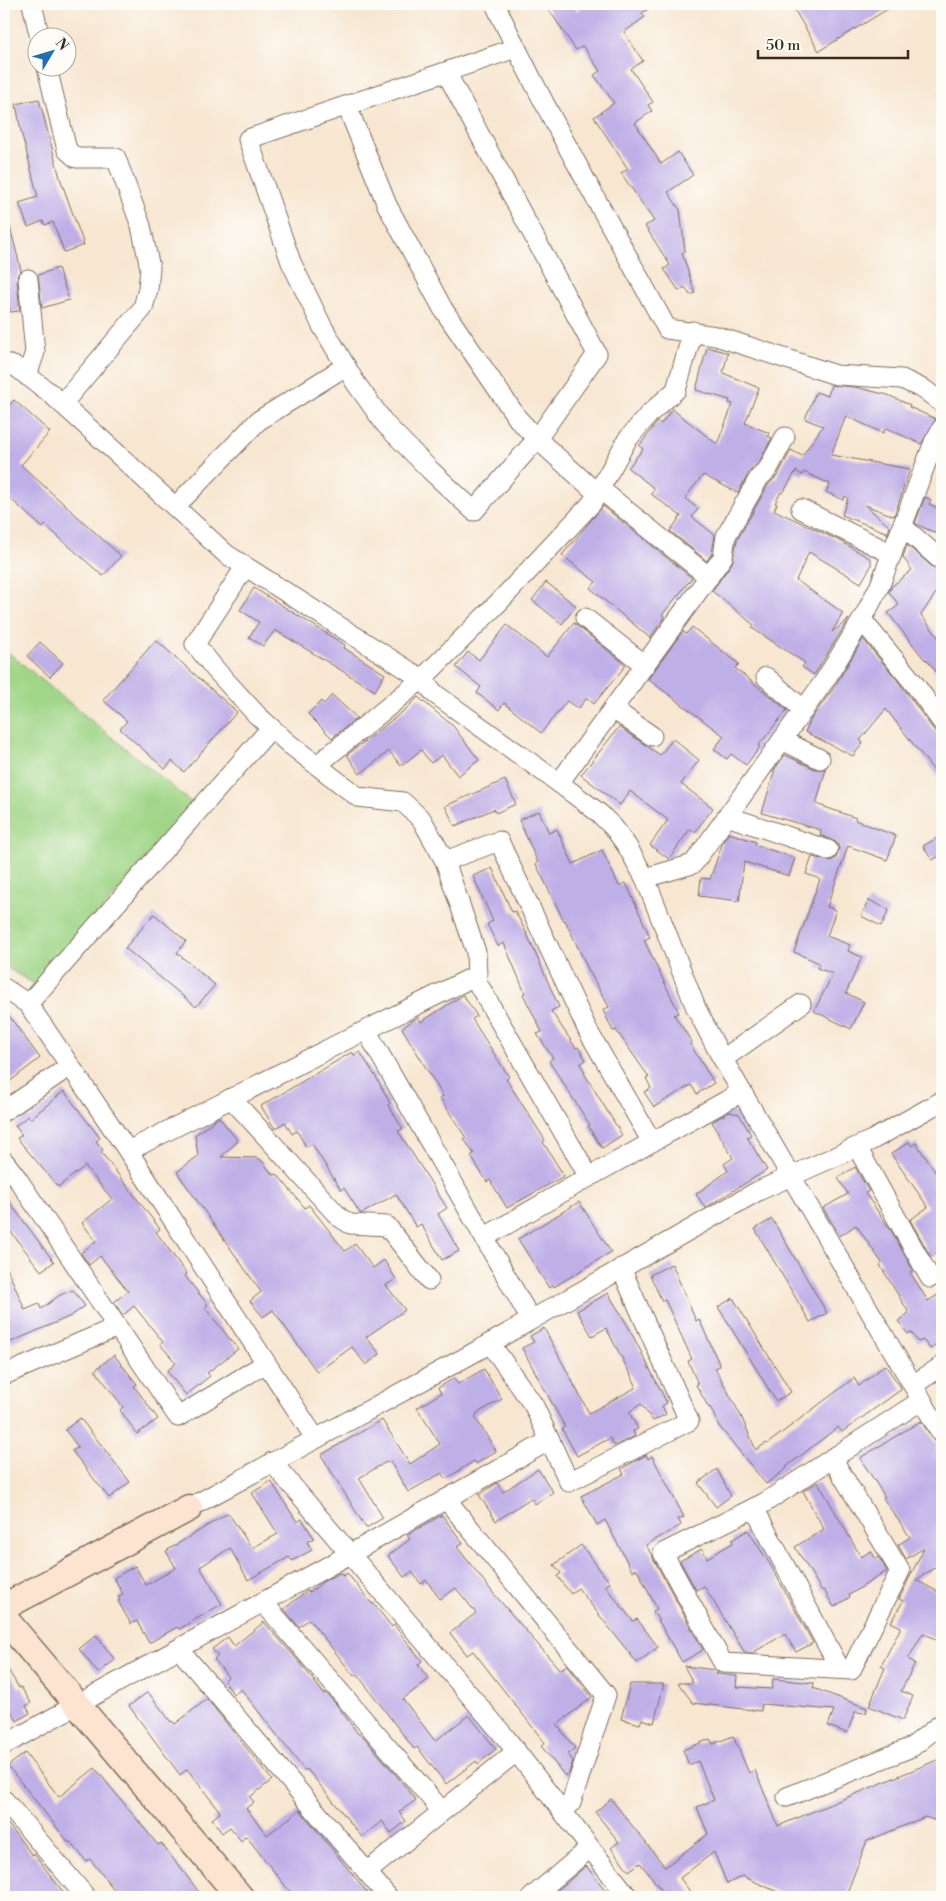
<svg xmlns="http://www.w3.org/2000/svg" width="946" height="1901" font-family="'Libre Bodoni',serif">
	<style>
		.green { fill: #a0d688; stroke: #6e8053 }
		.building { fill: #bfafe7 }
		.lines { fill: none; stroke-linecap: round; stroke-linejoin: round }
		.street-casing { stroke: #7d6c5c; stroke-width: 21 }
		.secondary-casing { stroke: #7d6c5c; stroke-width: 29 }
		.street { stroke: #fff; stroke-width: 19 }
		.secondary { stroke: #fde4d1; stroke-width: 26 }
	</style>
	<rect width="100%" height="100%" fill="#fdfcf7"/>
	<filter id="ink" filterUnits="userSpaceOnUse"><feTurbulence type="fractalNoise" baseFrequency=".02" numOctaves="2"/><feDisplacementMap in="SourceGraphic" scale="10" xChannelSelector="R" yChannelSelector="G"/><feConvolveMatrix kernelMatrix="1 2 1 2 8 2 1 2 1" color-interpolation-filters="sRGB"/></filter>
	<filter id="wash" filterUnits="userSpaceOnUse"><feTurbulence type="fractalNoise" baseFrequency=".0096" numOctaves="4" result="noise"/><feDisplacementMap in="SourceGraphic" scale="20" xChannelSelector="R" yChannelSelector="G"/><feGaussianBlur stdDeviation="1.12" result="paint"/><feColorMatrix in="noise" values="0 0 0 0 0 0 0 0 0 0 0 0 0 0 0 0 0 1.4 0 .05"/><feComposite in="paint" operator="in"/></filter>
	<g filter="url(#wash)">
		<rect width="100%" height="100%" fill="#f7e6d0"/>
		<polygon class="green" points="4,649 192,803 38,986 4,966"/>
		<g id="blocks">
			<g class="building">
				<polygon points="545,4 571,4 576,11 586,4 656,4 642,13 645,17 624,32 643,61 631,69 653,102 648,105 652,111 635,123 661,164 678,152 693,175 668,192 680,210 685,251 682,253 695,293 690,295 685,287 679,291 664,269 670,265 645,226 654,221 621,173 628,169 594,117 614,103 594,75 600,71 583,46 576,50"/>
				<polygon points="791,4 896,4 819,51"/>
				<polygon points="39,99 60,178 84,245 64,252 53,222 45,225 43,221 28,227 19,203 38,197 21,131 16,104"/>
				<polygon points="4,223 9,223 21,270 18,274 17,280 20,311 10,312 4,267"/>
				<polygon points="58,268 69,300 42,308 38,275"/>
				<polygon points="707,347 728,353 723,373 759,388 745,423 769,433 768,436 772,438 759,462 749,472 738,493 703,475 685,498 698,509 692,517 715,535 712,553 707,561 670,531 681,516 651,494 655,489 628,468 643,449 639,446 658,421 661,424 672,409 717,444 733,404 729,403 730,400 696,390"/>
				<polygon points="831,385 855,387 888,395 910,405 909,407 936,419 921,444 886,428 883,433 846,416 831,455 910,469 894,516 865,505 890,527 887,535 888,533 842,515 848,498 845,496 843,500 826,492 830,484 804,472 802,475 796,471 783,493 781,492 775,503 777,504 774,510 840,541 871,559 871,566 861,583 809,552 796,580 843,613 832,632 849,619 814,675 802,667 805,663 752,628 754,625 712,591 732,563 737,540 768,485 778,475 791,450 802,456 823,426 805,419 816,392 828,396"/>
				<polygon points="14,400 50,432 21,465 121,556 103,576 45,525 43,528 4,493 4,412"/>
				<polygon points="925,497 931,500 929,504 942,510 942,524 938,534 920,526 915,523"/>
				<polygon points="603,506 692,578 662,615 665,617 650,638 590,588 596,582 562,555"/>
				<polygon points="907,545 942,575 942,584 921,615 942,642 942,679 926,659 925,660 888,613 899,605 889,592 892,586 912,570 903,557"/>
				<polygon points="546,582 576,606 562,624 532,600"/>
				<polygon points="254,588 345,645 344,648 385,674 375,691 275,630 263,646 249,637 259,622 240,610"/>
				<polygon points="574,623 626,665 594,704 587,698 578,709 567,701 541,733 504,703 499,710 477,693 481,687 456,667 468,652 479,660 507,625 547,657"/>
				<polygon points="692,627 739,664 735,668 787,710 758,746 760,747 746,765 731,754 727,759 714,749 724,736 648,679 683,631 686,634"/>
				<polygon points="863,639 898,681 933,729 942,738 942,781 886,709 860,740 863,743 853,756 805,732 811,719 835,686"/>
				<polygon points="156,640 237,712 184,772 172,761 165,769 120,729 127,721 103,700"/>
				<polygon points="40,642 63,663 50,677 27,656"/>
				<polygon points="332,695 357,718 332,738 308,714 321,701 324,704"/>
				<polygon points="418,697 453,726 479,760 458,776 442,755 431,763 421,750 401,766 389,751 360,774 347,755 406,709"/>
				<polygon points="619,727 660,755 673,739 699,760 681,784 713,808 695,832 690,829 669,859 650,845 668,820 630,791 620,805 581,775"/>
				<polygon points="785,755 815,769 826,769 816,804 856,818 855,820 896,836 887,860 848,846 827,907 836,910 827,936 850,945 848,951 862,957 846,993 864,1002 851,1029 814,1011 833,974 817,968 819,963 794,952 820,879 806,874 812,857 831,861 836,858 839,848 836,842 820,835 821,830 762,813 775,769"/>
				<polygon points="505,780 516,804 496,813 494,809 455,826 445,806"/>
				<polygon points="539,811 549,833 557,829 573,864 602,850 619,886 626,883 650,937 644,940 679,1013 674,1015 692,1042 690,1044 714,1083 697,1094 691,1085 654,1107 644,1092 651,1088 646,1078 649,1077 616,1030 613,1031 603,1010 609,1007 589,971 565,920 564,921 536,864 538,863 519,820"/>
				<polygon points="729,833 756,842 755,845 795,858 789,876 744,862 739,901 699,896 701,878 710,879 723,842"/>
				<polygon points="942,835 942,855 932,860 923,846"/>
				<polygon points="492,868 512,912 515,911 526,932 559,1007 551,1011 576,1048 578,1047 586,1060 580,1064 585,1072 584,1073 622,1135 602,1148 588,1126 590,1125 549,1061 553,1058 537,1034 542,1032 523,994 525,993 504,943 498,946 487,924 493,921 473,876"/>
				<polygon points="869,900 889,910 881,926 861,916"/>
				<polygon points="154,914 186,941 177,953 215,985 196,1007 125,948"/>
				<polygon points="463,995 477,1016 472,1019 509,1077 506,1079 545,1140 543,1142 564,1176 507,1208 490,1180 487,1182 471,1156 474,1154 464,1139 466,1138 440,1098 443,1096 402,1028 418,1017 421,1022"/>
				<polygon points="4,1009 40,1058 4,1086"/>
				<polygon points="352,1052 354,1055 360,1052 376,1077 390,1103 388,1105 403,1129 398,1131 447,1208 438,1214 459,1251 442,1260 421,1224 416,1227 396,1194 363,1213 360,1213 344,1188 341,1190 312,1144 306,1147 297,1131 292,1134 285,1122 275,1129 261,1106"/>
				<polygon points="64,1091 100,1138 96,1141 103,1150 101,1152 160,1229 156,1232 187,1274 185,1276 208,1305 205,1308 238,1349 207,1373 210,1376 186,1395 167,1371 176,1363 160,1344 163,1342 134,1306 123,1315 114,1302 128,1291 100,1256 89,1265 81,1253 96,1241 82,1223 112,1199 85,1166 58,1187 17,1138 22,1135 15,1126 28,1116 30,1119"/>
				<polygon points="729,1112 739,1114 751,1135 747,1137 767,1170 705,1208 696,1194 728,1171 724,1164 733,1158 712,1122"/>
				<polygon points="219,1117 238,1141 221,1157 257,1158 261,1160 273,1175 277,1174 305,1208 309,1205 345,1251 355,1244 373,1268 384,1260 396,1279 386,1285 405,1310 366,1337 380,1354 366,1365 352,1347 317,1372 273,1310 263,1317 250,1301 261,1292 177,1172 198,1156 195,1135"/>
				<polygon points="909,1142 912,1146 916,1143 936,1173 942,1169 942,1250 931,1257 910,1220 928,1207 891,1154"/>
				<polygon points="855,1167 869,1191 865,1193 892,1232 913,1270 910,1272 928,1301 942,1292 942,1340 930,1349 923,1340 918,1342 911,1332 908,1334 898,1321 909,1313 880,1265 882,1263 856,1225 840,1236 823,1208 848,1194 838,1178"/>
				<polygon points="4,1195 54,1262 41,1271 4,1223"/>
				<polygon points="579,1202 611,1252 554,1287 553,1285 549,1288 518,1239"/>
				<polygon points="772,1219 827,1313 810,1322 755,1229"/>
				<polygon points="4,1261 25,1310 39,1304 41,1309 60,1295 73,1290 85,1306 71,1316 4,1345"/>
				<polygon points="672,1264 696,1321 699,1319 720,1366 715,1368 741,1416 756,1450 766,1443 767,1444 854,1378 859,1386 885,1365 902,1389 842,1432 838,1427 786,1467 787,1468 766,1484 719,1426 710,1407 709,1408 696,1385 698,1384 688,1361 692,1359 665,1300 662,1301 650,1275"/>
				<polygon points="608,1293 628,1326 667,1403 662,1406 666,1414 653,1421 641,1404 629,1412 638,1429 633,1431 635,1436 614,1446 610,1438 577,1456 562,1429 565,1427 522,1348 534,1342 530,1336 544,1328 589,1413 635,1388 634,1386 636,1385 606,1328 592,1336 577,1311"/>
				<polygon points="733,1298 791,1392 776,1401 718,1307"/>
				<polygon points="114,1355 137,1384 134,1386 158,1419 137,1434 120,1410 123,1407 95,1370"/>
				<polygon points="484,1369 502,1399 476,1414 477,1415 475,1417 496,1451 476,1464 474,1461 446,1479 442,1473 408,1492 390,1461 386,1463 386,1462 359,1478 383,1518 366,1528 321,1455 382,1420 410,1464 440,1444 417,1408 441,1393 438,1388 454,1378 458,1384"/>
				<polygon points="80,1418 130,1482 109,1498 72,1451 78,1447 65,1430"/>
				<polygon points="921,1421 938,1447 935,1449 942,1460 942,1563 916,1580 942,1594 942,1642 923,1633 908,1659 915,1663 901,1691 913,1696 903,1720 869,1706 885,1668 881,1666 901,1627 891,1622 903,1601 899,1599 924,1548 906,1559 898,1545 910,1537 883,1498 885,1497 860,1458"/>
				<polygon points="646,1455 648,1459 652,1456 684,1517 678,1519 681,1525 646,1545 703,1650 682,1662 653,1611 657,1609 637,1569 632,1571 605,1520 597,1525 581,1496 624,1474 621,1469"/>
				<polygon points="538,1469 553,1492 535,1504 531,1498 496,1521 479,1495 497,1483 503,1492"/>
				<polygon points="717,1469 731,1496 716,1507 698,1483"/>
				<polygon points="271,1481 297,1522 302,1519 314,1538 307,1542 312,1550 292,1561 289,1557 248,1580 230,1548 200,1567 222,1604 179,1629 177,1627 149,1643 137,1621 131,1624 118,1601 120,1600 118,1597 123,1594 114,1578 135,1566 146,1585 176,1568 166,1551 228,1513 252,1548 278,1534 252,1493"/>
				<polygon points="818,1482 861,1557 871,1551 876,1559 879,1557 887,1571 849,1595 850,1597 834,1607 824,1590 822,1591 795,1547 824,1529 803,1491"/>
				<polygon points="442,1515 463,1543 457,1547 494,1594 560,1670 567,1665 592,1697 557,1725 575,1748 568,1754 573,1761 569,1773 565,1776 541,1746 545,1743 473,1651 467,1655 450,1633 476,1613 456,1588 440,1599 426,1580 421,1584 412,1572 404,1577 388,1556 410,1539 407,1535"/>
				<polygon points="748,1530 771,1566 813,1643 796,1652 785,1634 752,1653 745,1653 704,1586 696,1590 680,1561 702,1549 707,1558 733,1543 732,1540"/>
				<polygon points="581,1545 610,1583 605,1586 633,1621 637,1619 658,1647 637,1663 578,1588 571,1594 557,1576 561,1573 554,1565"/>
				<polygon points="340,1573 343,1576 347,1573 372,1604 373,1603 392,1627 394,1625 422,1661 418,1665 429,1679 403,1699 435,1741 469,1715 496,1749 478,1764 476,1761 446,1784 417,1747 414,1749 357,1674 354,1676 309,1619 299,1627 284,1609 307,1591 310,1592 324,1581"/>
				<polygon points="264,1622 302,1665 324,1694 326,1693 336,1704 359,1735 361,1734 396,1775 416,1800 399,1812 406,1821 391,1833 382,1821 362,1837 307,1769 305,1771 241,1689 234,1695 224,1681 228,1677 214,1659 218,1656 212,1649 228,1637 234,1646"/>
				<polygon points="96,1635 115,1660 98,1673 79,1649"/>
				<polygon points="4,1663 19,1688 21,1687 31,1703 26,1706 30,1713 17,1721 4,1699"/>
				<polygon points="684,1666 715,1670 718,1673 716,1674 737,1676 736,1687 772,1689 773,1679 814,1683 813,1688 867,1708 866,1713 855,1712 847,1733 828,1726 834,1710 762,1704 761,1711 693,1703 678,1683 693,1683"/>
				<polygon points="630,1684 664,1684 654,1723 642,1719 640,1724 621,1719"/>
				<polygon points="148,1692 171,1722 172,1721 175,1724 207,1699 272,1780 250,1797 254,1802 246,1808 267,1835 300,1810 371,1897 294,1897 246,1836 241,1841 230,1827 222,1833 212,1819 220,1813 218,1809 187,1769 180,1775 129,1706"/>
				<polygon points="733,1736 749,1773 755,1770 778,1826 942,1758 942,1823 925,1817 867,1841 846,1895 842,1897 789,1897 742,1876 727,1884 714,1852 680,1878 694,1897 667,1897 640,1863 629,1871 611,1848 619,1842 595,1812 611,1799 665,1867 708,1834 697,1807 714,1800 698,1761 689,1765 683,1750 710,1739 713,1744"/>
				<polygon points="25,1753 59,1797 95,1768 158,1845 161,1843 203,1897 120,1897 90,1859 86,1861 71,1842 69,1843 8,1766"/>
				<polygon points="4,1819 32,1855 34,1854 67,1897 4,1897"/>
				<polygon points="586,1866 611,1897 549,1897 564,1885"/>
			</g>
		</g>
	</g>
	<g filter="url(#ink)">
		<use href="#blocks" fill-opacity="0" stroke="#7d6c5c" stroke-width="1"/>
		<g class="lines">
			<g class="street-casing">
				<g id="street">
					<polyline points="32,4 40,38"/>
					<path d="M495,4C547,115 609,221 667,329L716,336L836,375L902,379L925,390L942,403"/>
					<polyline points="47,68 67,150 76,158 116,158 141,226 150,268 148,289 143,308 62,404"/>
					<polyline points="446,72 597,354 537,439 474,511 430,470 385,424 355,382 322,326 291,262 248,139 516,48"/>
					<polyline points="347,106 387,205 443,309 518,419 537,439 598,494"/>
					<polyline points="4,363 16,367 50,393 111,448 226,554 422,679 435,694 559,783 599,813 614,828 627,846 645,878 696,1008 718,1051 942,1435"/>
					<polyline points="27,376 35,352 28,279"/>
					<polyline points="600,489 709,577"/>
					<polyline points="175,507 258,421 346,366"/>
					<polyline points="801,509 892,554"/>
					<polyline points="902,526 942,561"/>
					<polyline points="585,618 645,665"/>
					<polyline points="862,620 913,682 942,722"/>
					<polyline points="766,677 804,710"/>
					<polyline points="613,709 652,736"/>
					<polyline points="782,740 820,759"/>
					<polyline points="317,765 422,679 500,601 592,503 627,440 650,413 676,390 693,331"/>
					<polyline points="559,783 723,557 726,536 759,478 768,469 785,437"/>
					<polyline points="727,816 828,850"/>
					<polyline points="445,861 499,841 588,1031 652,1142"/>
					<polyline points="645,878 693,864 825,680 862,620 880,585 934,442 942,428"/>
					<polyline points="474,977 589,1177"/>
					<polyline points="4,988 28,1004 128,1151 315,1438"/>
					<polyline points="28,1004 271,728"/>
					<polyline points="366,1030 531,1320"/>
					<polyline points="723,1059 801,1004"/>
					<polyline points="231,1098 339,1217 350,1224 387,1226 429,1280"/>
					<polyline points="4,1111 70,1066"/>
					<polyline points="857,1147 930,1278"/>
					<polyline points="128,1151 338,1044 477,975 476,952 445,861 422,820 403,802 358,797 288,743 257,715 215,669 195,644 245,567"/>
					<polyline points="4,1161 17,1178 178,1417 266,1363"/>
					<polyline points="485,1237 589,1177 742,1092"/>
					<polyline points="490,1343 534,1406 569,1482 689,1421 621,1268"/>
					<polyline points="4,1375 117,1327"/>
					<polyline points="913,1385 942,1366"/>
					<polyline points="832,1458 900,1571 851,1670 723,1663 663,1553 764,1503 922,1400"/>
					<polyline points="272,1462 506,1738 628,1897"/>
					<polyline points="446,1499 606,1695 571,1803 562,1811"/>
					<polyline points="189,1508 466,1357 758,1191 872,1140 942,1101"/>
					<polyline points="754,1508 840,1669"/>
					<polyline points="263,1602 442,1811"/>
					<polyline points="179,1649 388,1897"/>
					<polyline points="4,1745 350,1554 550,1440"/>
					<polyline points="787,1797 912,1747 942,1723"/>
					<polyline points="4,1800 86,1897"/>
					<polyline points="367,1872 516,1752"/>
					<polyline points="532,1897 590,1848"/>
				</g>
			</g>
			<g class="secondary-casing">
				<g id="secondary">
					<polyline points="4,1607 189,1508"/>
					<polyline points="4,1618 240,1897"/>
				</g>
			</g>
			<use href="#street" class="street"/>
			<use href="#secondary" class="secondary"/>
		</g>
	</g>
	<rect width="946" height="1901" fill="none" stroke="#fdfcf7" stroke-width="20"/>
	<g transform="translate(52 52) rotate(52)"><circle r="24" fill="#fdfcf7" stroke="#afa8a0"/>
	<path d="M0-4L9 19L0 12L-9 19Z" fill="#1f6fb2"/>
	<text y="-8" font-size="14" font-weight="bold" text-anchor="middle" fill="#3b2a1e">N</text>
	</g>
	<path d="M758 50v8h150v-8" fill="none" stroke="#3b2a1e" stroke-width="2.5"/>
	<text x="766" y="50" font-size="15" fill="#3b2a1e" stroke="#fdfcf7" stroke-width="4" paint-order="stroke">50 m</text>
</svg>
